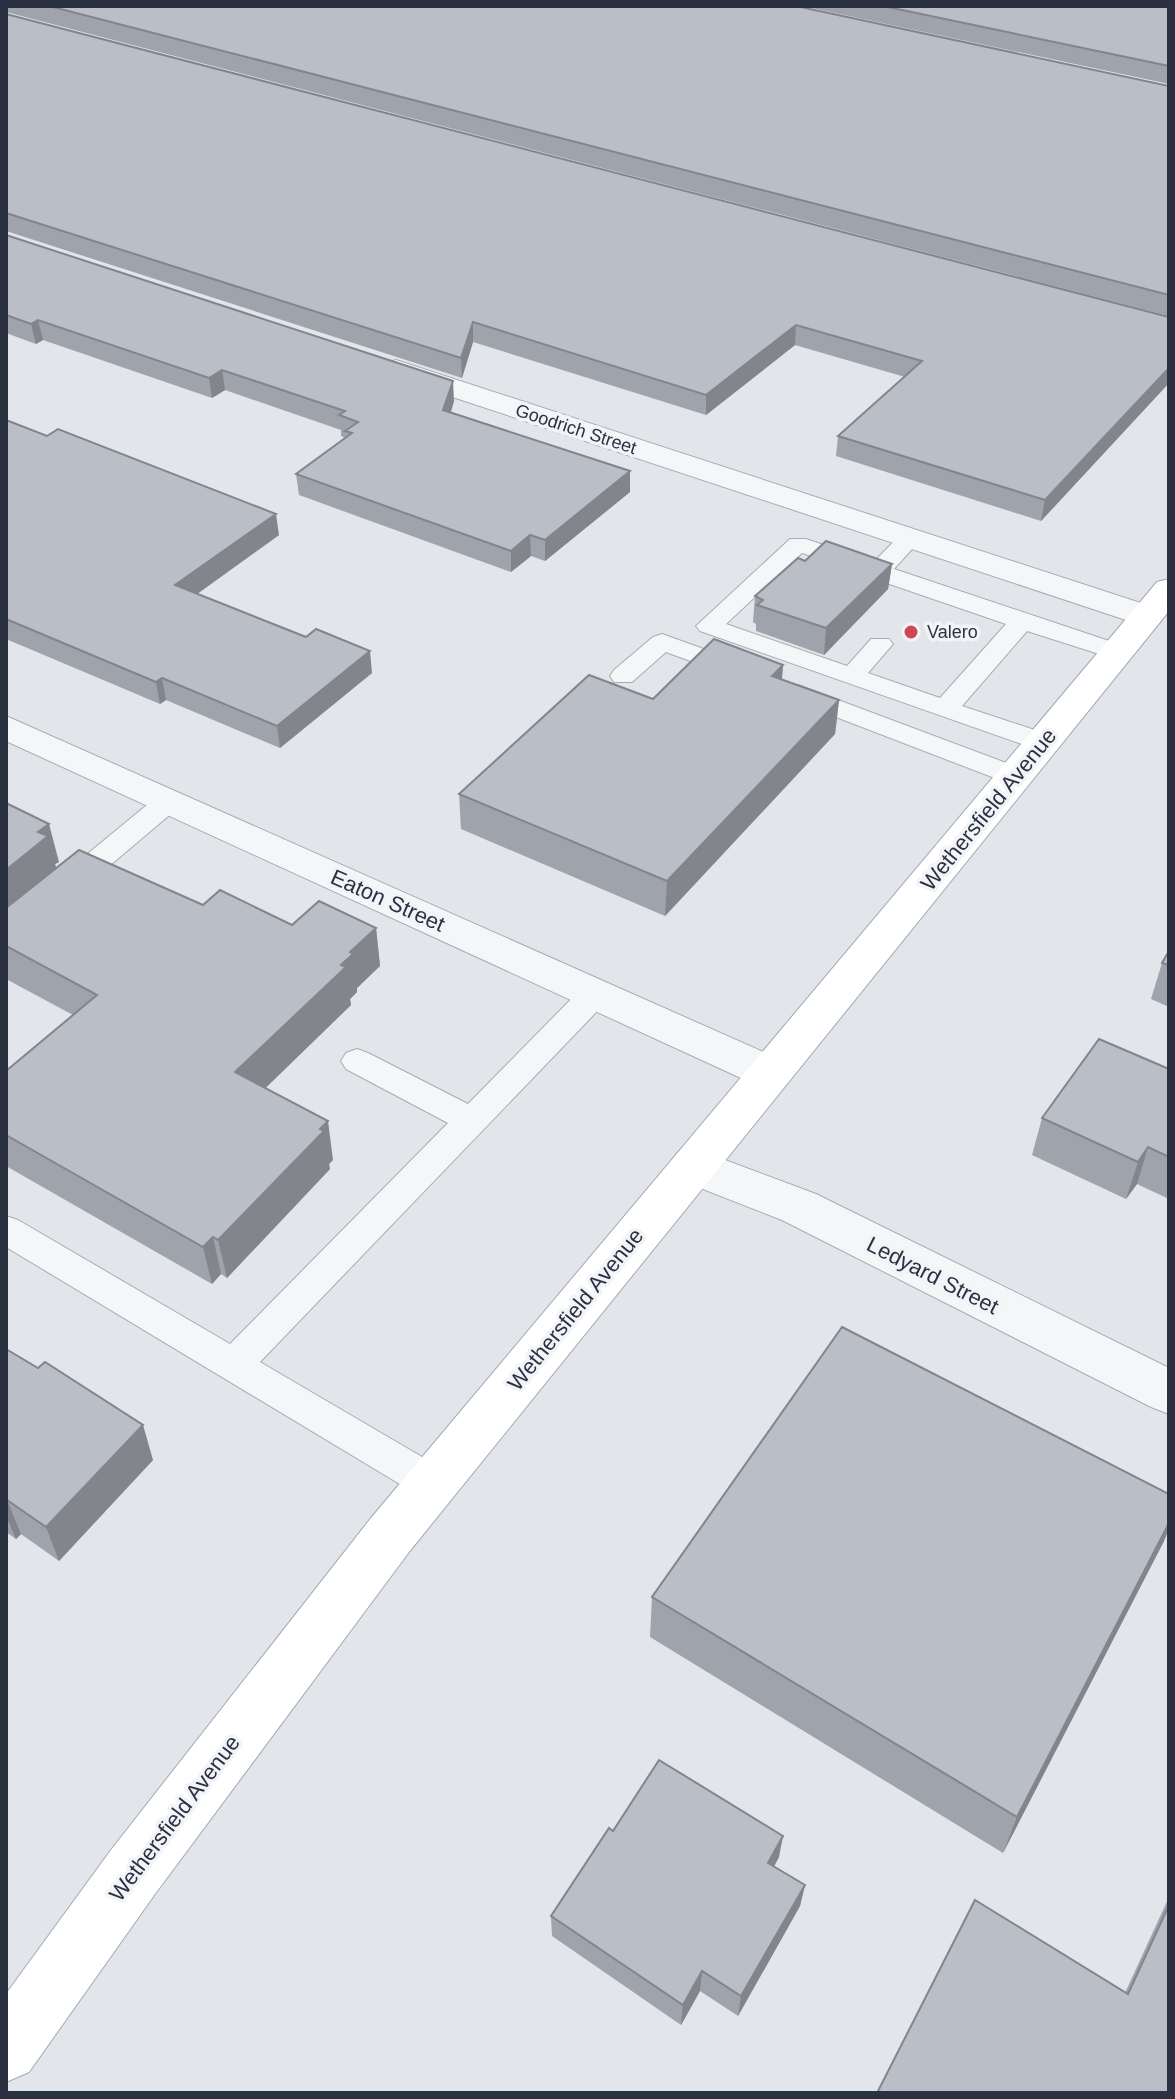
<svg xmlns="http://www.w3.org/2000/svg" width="1175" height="2099" font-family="Arial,sans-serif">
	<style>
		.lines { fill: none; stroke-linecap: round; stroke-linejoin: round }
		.lane-casing { stroke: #a7acb4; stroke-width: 2 }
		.street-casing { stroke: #a7acb4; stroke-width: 2 }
		.primary-casing { stroke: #a1a9b6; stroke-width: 2 }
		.lane { fill: #f5f6f8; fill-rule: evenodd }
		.street { fill: #f5f6f8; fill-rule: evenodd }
		.primary { fill: #fff; fill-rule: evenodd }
		.wall { fill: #9fa3ab }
		.shaded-wall { fill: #82858b }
		.building { fill: #b9bec7; stroke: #82858b; stroke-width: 2 }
		.poi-dot { fill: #cf4756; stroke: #f2f4f8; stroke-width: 3 }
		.labels { text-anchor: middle; stroke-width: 7; stroke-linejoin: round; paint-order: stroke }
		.far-street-label { font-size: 18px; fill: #2a3242; stroke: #f2f4f8 }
		.far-poi-label { font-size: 18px; fill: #2a3242; stroke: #f2f4f8; text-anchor: start }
		.street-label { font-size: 22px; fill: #2a3242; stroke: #f2f4f8 }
	</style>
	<rect width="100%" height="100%" fill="#e2e5ea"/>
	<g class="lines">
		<g class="lane-casing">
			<g id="lane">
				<polygon points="910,531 918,533 922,538 894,569 1127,647 1131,652 1127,657 1118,660 1027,631 962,706 1053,736 1057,742 1053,748 1043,750 1033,748 700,631 696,626 790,539 806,539 865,559 868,564 865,569 856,571 802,553 726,624 847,666 871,639 889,639 893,644 868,673 940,698 1006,624 869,577 866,572 869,567 902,533"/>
				<polygon points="662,634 748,665 752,671 748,677 739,679 666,652 632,682 614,682 610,676 614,670 653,637"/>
				<polygon points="798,685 1025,770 1029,776 1025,782 1015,785 1005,782 789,699 785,693 789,687"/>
				<polygon points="169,792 179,795 183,801 179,807 17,944 6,947 6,921 159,795"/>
				<polygon points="595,983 606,986 611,994 606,1002 260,1362 446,1471 451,1483 446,1495 432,1500 418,1495 6,1247 6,1216 18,1220 230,1344 448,1123 346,1069 341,1061 346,1053 357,1049 368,1053 468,1104 584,986"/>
			</g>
		</g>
		<g class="street-casing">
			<g id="street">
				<polygon points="396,360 1159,609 1164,616 1159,623 1147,626 1135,623 386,375 381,369 386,363"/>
				<polygon points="6,716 786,1062 792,1073 786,1084 770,1089 754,1084 6,741"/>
				<polygon points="693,1148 816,1194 1169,1368 1169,1414 1151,1407 782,1220 677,1179 670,1166 677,1153"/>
			</g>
		</g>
		<g class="primary-casing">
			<polygon id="primary" points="1169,579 1169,611 409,1552 155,1894 29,2072 6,2082 6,1994 111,1850 371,1518 1157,582"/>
		</g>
		<use href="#lane" class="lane"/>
		<use href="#street" class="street"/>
		<use href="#primary" class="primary"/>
	</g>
	<g class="wall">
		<polygon points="6,6 796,6 1169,86 1169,316 6,12"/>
		<polygon points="802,6 1169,6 1169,84"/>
		<polygon points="6,14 1169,317 1169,383 1041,521 836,456 838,436 905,377 795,345 706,415 473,342 462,378 6,231"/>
		<polygon points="6,235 454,401 451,412 630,492 545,561 531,556 511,572 299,495 296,474 345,438 341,436 341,430 225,390 212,398 43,340 36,344 6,333"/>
		<polygon points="6,420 279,535 197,594 372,673 280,748 166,700 160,704 6,639"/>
		<polygon points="805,561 892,564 888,589 824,655 756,631 756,624 753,622 755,596"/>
		<polygon points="783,665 782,679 839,700 835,734 665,916 461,829 459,794 653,699"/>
		<polygon points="6,803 59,862 55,864 56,868 203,905 292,925 376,928 380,966 357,988 357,992 350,999 351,1005 265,1088 333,1160 329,1164 330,1169 227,1278 221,1274 212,1284 6,1166 6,1071 73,1015 6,979"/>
		<polygon points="1169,951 1169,1007 1151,999 1162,963"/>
		<polygon points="1169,1069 1169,1199 1137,1184 1126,1199 1032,1155 1042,1118"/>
		<polygon points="6,1349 153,1460 59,1561 21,1534 16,1539 6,1532"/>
		<polygon points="1164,1541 1003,1853 650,1637 652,1597"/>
		<polygon points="613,1831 779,1857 774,1867 805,1885 800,1906 738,2016 700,1991 681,2025 552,1936 551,1916"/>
		<polygon points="1169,1897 1169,2093 1125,1993"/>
	</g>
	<g class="shaded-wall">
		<polygon points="38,320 43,340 36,344 31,324"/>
		<polygon points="473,322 473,342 462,378 461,358"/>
		<polygon points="796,325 795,345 706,415 706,395"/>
		<polygon points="1169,368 1169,383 1041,521 1045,500"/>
		<polygon points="222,370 225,390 212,398 209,378"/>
		<polygon points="453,381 454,401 445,431 443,410"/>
		<polygon points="630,471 630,492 545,561 545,540"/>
		<polygon points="276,514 279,535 179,607 175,585"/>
		<polygon points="530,535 531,556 511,572 511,551"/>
		<polygon points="892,564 888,589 824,655 826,628"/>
		<polygon points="370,651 372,673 280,748 277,726"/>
		<polygon points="783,665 780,699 772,676"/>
		<polygon points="162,678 166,700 160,704 156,682"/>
		<polygon points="839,700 835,734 665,916 667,881"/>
		<polygon points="49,824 59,862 55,864 58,874 6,917 6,870 38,832"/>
		<polygon points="376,928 380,966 357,988 357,992 350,999 351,1005 242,1111 235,1072 341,965 350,952"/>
		<polygon points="328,1121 333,1160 329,1164 330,1169 227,1278 218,1240"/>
		<polygon points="1148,1147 1137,1184 1126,1199 1138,1162"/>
		<polygon points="213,1237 221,1274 212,1284 203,1247"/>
		<polygon points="143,1425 153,1460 59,1561 46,1527"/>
		<polygon points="7,1500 21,1534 16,1539 6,1516"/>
		<polygon points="1169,1523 1169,1529 1164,1541 1003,1853 1017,1817"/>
		<polygon points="783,1836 779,1857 764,1884 768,1863"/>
		<polygon points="805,1885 800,1906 738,2016 741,1996"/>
		<polygon points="702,1971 700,1991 681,2025 683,2005"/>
	</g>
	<g class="building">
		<polygon points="49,6 796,6 1169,86 1169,295"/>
		<polygon points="883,6 1169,6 1169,66"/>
		<polygon points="6,14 1169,317 1169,368 1045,500 838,436 922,361 796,325 706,395 473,322 461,358 6,213"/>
		<polygon points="6,235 453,381 443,410 630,471 545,540 530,535 511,551 296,474 352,433 345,431 358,422 339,415 345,411 222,370 209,378 38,320 31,324 6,315"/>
		<polygon points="6,420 47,436 58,429 276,514 175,585 306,637 316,629 370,651 277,726 162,678 156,682 6,619"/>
		<polygon points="826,541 892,564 826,628 757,605 763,600 755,596 798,558 805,561"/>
		<polygon points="714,639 783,665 772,676 839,700 667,881 459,794 589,675 653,699"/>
		<polygon points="6,803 49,824 38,832 48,836 6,870"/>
		<polygon points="79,850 203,905 220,890 292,925 319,901 376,928 350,952 353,954 341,965 346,967 235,1072 328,1121 320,1129 324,1131 218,1240 213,1237 203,1247 6,1135 6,1071 97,995 6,946 6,908"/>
		<polygon points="1169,951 1169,965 1162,963"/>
		<polygon points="1099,1039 1169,1069 1169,1157 1148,1147 1138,1162 1042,1118"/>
		<polygon points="842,1327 1169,1494 1169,1523 1017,1817 652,1597"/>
		<polygon points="6,1349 38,1368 45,1362 143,1425 46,1527 7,1500 6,1501"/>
		<polygon points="659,1760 783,1836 768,1863 805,1885 741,1996 702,1971 683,2005 551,1916 609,1828 613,1831"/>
		<polygon points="975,1900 1128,1994 1169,1905 1169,2093 877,2093"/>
	</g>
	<circle class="poi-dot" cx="911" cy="632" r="8"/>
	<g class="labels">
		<g class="far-street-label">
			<text transform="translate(576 429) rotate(18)" y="6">Goodrich Street</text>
		</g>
		<g class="far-poi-label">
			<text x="927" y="638">Valero</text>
		</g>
		<g class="street-label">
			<text transform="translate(988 809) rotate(-51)" y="8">Wethersfield Avenue</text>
			<text transform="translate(388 900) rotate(24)" y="8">Eaton Street</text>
			<text transform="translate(933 1275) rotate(27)" y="8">Ledyard Street</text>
			<text transform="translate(575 1309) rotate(-51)" y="8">Wethersfield Avenue</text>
			<text transform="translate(174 1818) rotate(-53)" y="8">Wethersfield Avenue</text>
		</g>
	</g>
	<rect width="1175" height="2099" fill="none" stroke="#2a3242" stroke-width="16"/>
</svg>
